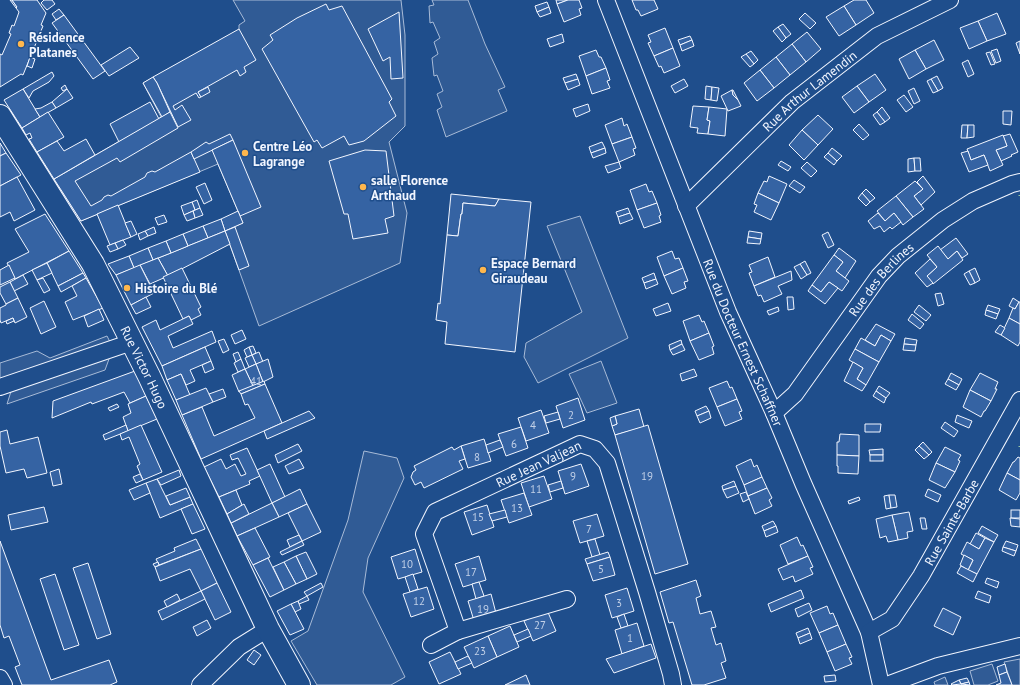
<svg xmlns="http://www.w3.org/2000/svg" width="1020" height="685" font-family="'PT Sans',sans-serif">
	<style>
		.built { fill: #305b95; stroke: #a8bbd7 }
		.building { fill: #3563a3; stroke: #f2f6ff }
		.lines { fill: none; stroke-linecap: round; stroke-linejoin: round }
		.street-casing { stroke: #f2f6ff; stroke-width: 18 }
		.secondary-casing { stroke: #f2f6ff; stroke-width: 24 }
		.street { stroke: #1f4e8c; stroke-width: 16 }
		.secondary { stroke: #1f4e8c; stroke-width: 22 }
		.hedge { stroke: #97c8a6; stroke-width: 3; stroke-dasharray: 2 3; stroke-linecap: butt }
		.poi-dot { fill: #ffb74d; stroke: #1f4e8c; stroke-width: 1.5 }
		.labels { text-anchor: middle; stroke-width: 3; stroke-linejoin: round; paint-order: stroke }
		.number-label { font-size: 11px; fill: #c3d1e8 }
		.poi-label { font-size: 13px; font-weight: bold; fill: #f2f6ff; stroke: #1f4e8c; text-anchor: start }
		.street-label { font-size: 13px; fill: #f2f6ff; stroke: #1f4e8c }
	</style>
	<rect width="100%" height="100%" fill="#1f4e8c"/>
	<g class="built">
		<polygon points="233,0 401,0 405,35 405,126 389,142 407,213 400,263 259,326 225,231 243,223 218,164 81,221 54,179 161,117 143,83 239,30 239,25 245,21"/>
		<polygon points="432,0 468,0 485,44 505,87 498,90 507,111 446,137 437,110 442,107 437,94 443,91 437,75 434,76 432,58 438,54 434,42 440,38 433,22 430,23 429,6 434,5"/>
		<polygon points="580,216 628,338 538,383 524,357 526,343 582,312 547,226"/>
		<polygon points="107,336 113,348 105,370 7,404 14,382 0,387 0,363 37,351 50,358"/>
		<polygon points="601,361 617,403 587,413 569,374"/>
		<polygon points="364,451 397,458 404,478 368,558 363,592 405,677 391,685 317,685 291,641 308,631 348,520"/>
		<polygon points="1020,659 1020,685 1012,685 1004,662"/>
		<polygon points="992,664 998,681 988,685 974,685 970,671"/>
		<polygon points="945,677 948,685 935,685 934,682"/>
	</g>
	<g class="building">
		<polygon points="10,0 12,0 17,7 16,8"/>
		<polygon points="12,0 37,0 46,13 41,25 43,26 23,75 21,74 0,87 0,54 2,55 11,34 9,33 12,25 14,26 19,12 16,8 17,7"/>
		<polygon points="44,0 52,0 55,4 47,10 41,3"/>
		<polygon points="556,0 568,0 557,4"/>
		<polygon points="568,0 579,0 582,8 579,9 581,15 564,22 557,4"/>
		<polygon points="632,0 654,0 658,9 641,16 638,10 636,10"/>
		<polygon points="854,0 866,0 874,13 856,25 844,6"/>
		<polygon points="547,2 549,7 537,12 535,6"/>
		<polygon points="326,4 329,10 342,6 392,99 389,102 396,116 364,141 349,145 344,136 322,148 317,140 314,142 262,49 273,40 270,35 297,18"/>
		<polygon points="844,6 856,25 839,36 826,17"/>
		<polygon points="549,7 551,13 540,17 537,12"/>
		<polygon points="59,9 64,15 56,20 52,14"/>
		<polygon points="399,12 403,78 391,79 390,57 383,61 368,29"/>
		<polygon points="805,13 816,23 810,29 799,19"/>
		<polygon points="997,13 1006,34 987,41 978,21"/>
		<polygon points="64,15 105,71 93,79 52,23"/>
		<polygon points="978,21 987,41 969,49 960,28"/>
		<polygon points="783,24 791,34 786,38 778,27"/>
		<polygon points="778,27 786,38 782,42 773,31"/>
		<polygon points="665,28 673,48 654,56 648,43 651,42 648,35"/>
		<polygon points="239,29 256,60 244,67 246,72 240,76 237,70 198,92 201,97 199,98 196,93 173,106 175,110 182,105 191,120 178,127 157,83 153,77"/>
		<polygon points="807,32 821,49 806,62 792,44"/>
		<polygon points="562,34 564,42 550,47 547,39"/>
		<polygon points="690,36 692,40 680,45 678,40"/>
		<polygon points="692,40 694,46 682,51 680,45"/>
		<polygon points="934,40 944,60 926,69 915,50"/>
		<polygon points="1020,41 1020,54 1016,43"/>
		<polygon points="792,44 806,62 790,75 776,57"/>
		<polygon points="130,47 139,58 109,76 101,65"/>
		<polygon points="673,48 680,66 664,73 661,66 659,67 654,56"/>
		<polygon points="997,49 1001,61 996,63 991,51"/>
		<polygon points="596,50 599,57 601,57 606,68 586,76 579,56"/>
		<polygon points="915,50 926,69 909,79 899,59"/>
		<polygon points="751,51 758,60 754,64 746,54"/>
		<polygon points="990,52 995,64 991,65 986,53"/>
		<polygon points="746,54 754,64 750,67 741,57"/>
		<polygon points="30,57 35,59 32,68 27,66"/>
		<polygon points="776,57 790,75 774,88 760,70"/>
		<polygon points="968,60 974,74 968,77 962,63"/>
		<polygon points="606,68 610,80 607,81 610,88 592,94 586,76"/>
		<polygon points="760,70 774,88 757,101 744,83"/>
		<polygon points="52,72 54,76 49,82 33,91 29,98 23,89"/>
		<polygon points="576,74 578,79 565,83 563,78"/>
		<polygon points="875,74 886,90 869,102 857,86"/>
		<polygon points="937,76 943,88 938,91 931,79"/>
		<polygon points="153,77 157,83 170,112 162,117 143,83"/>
		<polygon points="578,79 580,85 568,90 565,83"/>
		<polygon points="684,79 688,86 675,93 671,86"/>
		<polygon points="931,79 938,91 933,93 927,81"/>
		<polygon points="65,85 67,89 63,91 61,88"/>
		<polygon points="706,86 712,87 711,100 705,99"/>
		<polygon points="857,86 869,102 854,113 842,97"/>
		<polygon points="208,87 210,92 201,97 198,92"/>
		<polygon points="712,87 719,88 717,101 711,100"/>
		<polygon points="914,88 920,101 914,104 908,91"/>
		<polygon points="23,89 40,117 22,128 4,100"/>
		<polygon points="67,89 73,98 56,108 52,102"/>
		<polygon points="732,90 733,95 738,100 741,106 728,111 721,96"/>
		<polygon points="732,90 733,90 738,100 733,95"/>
		<polygon points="904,95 913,107 906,112 897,100"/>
		<polygon points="52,102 56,108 40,117 35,109 41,108"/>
		<polygon points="150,102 159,119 119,142 110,124"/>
		<polygon points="588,104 590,111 576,117 573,109"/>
		<polygon points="693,106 709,107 707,120 710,121 708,134 697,133 698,128 690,127"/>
		<polygon points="709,107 727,109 725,136 708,134 710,121 707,120"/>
		<polygon points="882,107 890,118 885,122 877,112"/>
		<polygon points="1003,111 1012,111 1011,125 1003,124"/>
		<polygon points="48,112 64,137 37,152 29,139 32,138 30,133 26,135 22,128"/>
		<polygon points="170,112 178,128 120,162 117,158 75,181 91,206 102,200 104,197 108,195 111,196 145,177 147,173 152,171 155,172 191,152 200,172 81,221 54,179"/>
		<polygon points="877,112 885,122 880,125 873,115"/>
		<polygon points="818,115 833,129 818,145 802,130"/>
		<polygon points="622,118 624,126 627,124 632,137 612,144 605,125"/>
		<polygon points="859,124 869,135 863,140 853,130"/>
		<polygon points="962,125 968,125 967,138 961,138"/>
		<polygon points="968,125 974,125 974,137 967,138"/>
		<polygon points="802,130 818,145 804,160 789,145"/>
		<polygon points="230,134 233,140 194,159 191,152 206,142 209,144"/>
		<polygon points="1010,134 1018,152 1011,155 1012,156 1001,161 996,150 1007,146 1003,136"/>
		<polygon points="1003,135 1007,146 996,150 1003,165 990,171 984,155 971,160 967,149"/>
		<polygon points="632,137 636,148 633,149 635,155 619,162 612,144"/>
		<polygon points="86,139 95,155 54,179 37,152 57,141 64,151"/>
		<polygon points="233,140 261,207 240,216 212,150"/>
		<polygon points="602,142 605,148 591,153 589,147"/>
		<polygon points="0,143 6,153 0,156"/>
		<polygon points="605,148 606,153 593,158 591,153"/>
		<polygon points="832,148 842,156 837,161 828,153"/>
		<polygon points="365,150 386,151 394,216 385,219 388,233 353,239 348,214 344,214 329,161"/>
		<polygon points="968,151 971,160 984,155 988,165 969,172 961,153"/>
		<polygon points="6,153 21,175 0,186 0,156"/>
		<polygon points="828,153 837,161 834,165 824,157"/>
		<polygon points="914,158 915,171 908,172 908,159"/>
		<polygon points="914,158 920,158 921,171 915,171"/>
		<polygon points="781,161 791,167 788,171 778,165"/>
		<polygon points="619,162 621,168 608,173 605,166"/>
		<polygon points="807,162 817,171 811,177 801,168"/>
		<polygon points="769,176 787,184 779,203 758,193 764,181 767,182"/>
		<polygon points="923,176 935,192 921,205 914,196 923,189 917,182"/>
		<polygon points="17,177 35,210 14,221 10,212 0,217 0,186"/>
		<polygon points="794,180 805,187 800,193 789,186"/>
		<polygon points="915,181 923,189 914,196 924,209 913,217 896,196"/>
		<polygon points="205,183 212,200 204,204 196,187"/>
		<polygon points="646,184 649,192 652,191 657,203 637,210 630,190"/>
		<polygon points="866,189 875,198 870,202 862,193"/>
		<polygon points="758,193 779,203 771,220 754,212 757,205 754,204"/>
		<polygon points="862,193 870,202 866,206 858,198"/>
		<polygon points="451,194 499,199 495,206 463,203 462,214 461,214 458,236 447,235"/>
		<polygon points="896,196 913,217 903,225 894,213 885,221 877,211"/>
		<polygon points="499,199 531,202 515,352 445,344 447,322 436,320 438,303 440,304 447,235 458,236 461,214 462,214 463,203 495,206"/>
		<polygon points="197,200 200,208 195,210 192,202"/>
		<polygon points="192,202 195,210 184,215 181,206"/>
		<polygon points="657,203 661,215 659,216 661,222 644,228 637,210"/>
		<polygon points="118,205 131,237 110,245 97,214"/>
		<polygon points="200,208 203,215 195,218 193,211"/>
		<polygon points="628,208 630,213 618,217 616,212"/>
		<polygon points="193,211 195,218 187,221 184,215"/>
		<polygon points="238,211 243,223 225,231 221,219"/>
		<polygon points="630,213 633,219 620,224 618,217"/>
		<polygon points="878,213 885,221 894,213 901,222 892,229 890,227 884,232 880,226 874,229 868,221"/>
		<polygon points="45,214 69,251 15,279 7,263 29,252 15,229"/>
		<polygon points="164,215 167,222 158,225 155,218"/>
		<polygon points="221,219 225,231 208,238 203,226"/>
		<polygon points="131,221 137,234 131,237 125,223"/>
		<polygon points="203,226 208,238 188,246 183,234"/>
		<polygon points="154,227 156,233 148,236 145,231"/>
		<polygon points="235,227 249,266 239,270 225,231"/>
		<polygon points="145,231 148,236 140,240 138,234"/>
		<polygon points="225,231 230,244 168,276 158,258"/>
		<polygon points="749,231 762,233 761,239 748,237"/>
		<polygon points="828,232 834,245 828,248 822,235"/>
		<polygon points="183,234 188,246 171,253 166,241"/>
		<polygon points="748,237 761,239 760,244 747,243"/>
		<polygon points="956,238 968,254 962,258 957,251 948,259 940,250"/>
		<polygon points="123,240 126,245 118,249 115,243"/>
		<polygon points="166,241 171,253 153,260 148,248"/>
		<polygon points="115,243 118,249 110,252 107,246"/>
		<polygon points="938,246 948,259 957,251 963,260 933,284 927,276 937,267 927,255"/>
		<polygon points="148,248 153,260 134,268 129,256"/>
		<polygon points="839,248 856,261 845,278 836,271 843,262 834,255"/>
		<polygon points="69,251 83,273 58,286 47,263"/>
		<polygon points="672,251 675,259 679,258 683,268 664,276 657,257"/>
		<polygon points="834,255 843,262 836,271 849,281 842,291 829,282 821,292 812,285"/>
		<polygon points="129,256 134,268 116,275 108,264"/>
		<polygon points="768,257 775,277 754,286 749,273 752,272 749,265"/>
		<polygon points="158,258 168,276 150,284 140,265"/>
		<polygon points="930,259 937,267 927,276 933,283 927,287 915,273"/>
		<polygon points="805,261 811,273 807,275 800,264"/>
		<polygon points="47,263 52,273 37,280 32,270"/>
		<polygon points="800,264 807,275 801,279 794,267"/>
		<polygon points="9,265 15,278 0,285 0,270"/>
		<polygon points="140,265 154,293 131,305 116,275"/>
		<polygon points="182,268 201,307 198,309 201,315 191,320 189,316 183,319 163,277"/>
		<polygon points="683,268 688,281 684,282 686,288 672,294 664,276"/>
		<polygon points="975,268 980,280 975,283 969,271"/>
		<polygon points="791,271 792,280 778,286 782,294 764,302 761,295 758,296 754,286"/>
		<polygon points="969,271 975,283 970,285 964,274"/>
		<polygon points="83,273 86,278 61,292 58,286"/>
		<polygon points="654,273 656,279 644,283 642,278"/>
		<polygon points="23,275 28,284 14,291 10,282"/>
		<polygon points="43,278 50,290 44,293 37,280"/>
		<polygon points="86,278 103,308 73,320 65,302 77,296 72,286"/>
		<polygon points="656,279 658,284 646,289 644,283"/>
		<polygon points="10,282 18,298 6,304 0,293 0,287"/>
		<polygon points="829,282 838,288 825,304 808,291 812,285 821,292"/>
		<polygon points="941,293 944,304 938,306 935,294"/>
		<polygon points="146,297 151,307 136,314 131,305"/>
		<polygon points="787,297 793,297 794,309 788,310"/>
		<polygon points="18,298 27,317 15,323 13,318 1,323 0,320 0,308 6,305 6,304"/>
		<polygon points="1013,298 1019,302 1015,309 1009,306"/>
		<polygon points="44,301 56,327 41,334 30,308"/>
		<polygon points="1019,302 1020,302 1020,324 1009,318 1013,308 1015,309"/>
		<polygon points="668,303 671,311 656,316 653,309"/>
		<polygon points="919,305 931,315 926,321 914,312"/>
		<polygon points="988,305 1000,309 998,314 986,310"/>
		<polygon points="778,307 779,311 769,315 767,311"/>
		<polygon points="99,309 104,320 88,327 84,316"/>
		<polygon points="986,310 998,314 996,319 985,315"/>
		<polygon points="912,314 924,324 920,329 908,320"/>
		<polygon points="699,315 702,322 704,321 709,333 690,341 683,321"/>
		<polygon points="189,316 193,324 168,336 173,348 212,331 216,342 162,366 142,327 156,320 160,330"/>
		<polygon points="13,318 14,321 7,324 6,321"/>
		<polygon points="1009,318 1020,324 1020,342 1018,346 1001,335"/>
		<polygon points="876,324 895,334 891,341 881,335 875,346 865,340"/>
		<polygon points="1000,325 1005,328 1001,335 995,332"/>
		<polygon points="242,330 246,339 235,344 231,335"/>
		<polygon points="709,333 714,346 712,347 714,354 699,360 690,341"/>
		<polygon points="881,335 891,341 879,362 855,349 861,338 875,346"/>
		<polygon points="905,338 917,340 916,345 904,344"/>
		<polygon points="224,339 229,350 223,353 218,341"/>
		<polygon points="681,340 682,344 670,350 669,345"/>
		<polygon points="682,344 685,350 673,355 670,350"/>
		<polygon points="904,344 916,345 915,351 903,350"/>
		<polygon points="253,346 256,353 252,355 249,347"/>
		<polygon points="205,347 211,361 190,370 195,381 186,385 181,374 167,380 162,366"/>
		<polygon points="249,347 252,355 247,357 244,350"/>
		<polygon points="855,349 879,362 866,385 857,379 863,368 849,360"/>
		<polygon points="238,352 241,359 236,362 233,354"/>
		<polygon points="259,352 263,362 256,364 252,355"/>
		<polygon points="252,355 256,364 249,367 245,358"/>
		<polygon points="241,359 245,369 238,372 234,363"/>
		<polygon points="268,359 273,377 263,382 256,364"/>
		<polygon points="211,361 214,369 205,373 202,365"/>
		<polygon points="853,362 863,368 857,379 866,385 862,391 844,381"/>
		<polygon points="256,364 263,382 253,386 245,369"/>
		<polygon points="245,369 253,386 239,392 232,375"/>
		<polygon points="694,369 697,376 682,381 680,374"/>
		<polygon points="135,371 146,396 130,403 124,392 92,404 91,402 52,418 53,401"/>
		<polygon points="951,373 962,379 959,385 948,379"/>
		<polygon points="980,373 998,382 995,389 997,389 991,401 970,390"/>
		<polygon points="181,374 190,395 176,400 167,380"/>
		<polygon points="948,379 959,385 956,390 945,384"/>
		<polygon points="264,381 265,384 241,394 239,391"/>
		<polygon points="727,381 730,388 732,387 737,399 717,407 709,388"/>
		<polygon points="265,384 282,423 201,459 182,415 202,407 214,436 255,418 248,404 245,405 241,394"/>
		<polygon points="879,386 890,393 886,398 876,391"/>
		<polygon points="206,388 213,402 182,415 176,400"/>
		<polygon points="223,389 226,397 213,402 209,394"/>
		<polygon points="970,390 991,401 985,411 984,411 981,417 963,407"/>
		<polygon points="876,391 886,398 884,403 873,396"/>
		<polygon points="146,396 157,419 128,431 123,417 131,413 128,404"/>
		<polygon points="578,398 585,420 563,428 556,406"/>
		<polygon points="737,399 742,411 739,412 742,419 725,426 717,407"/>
		<polygon points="117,404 119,407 110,411 108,408"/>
		<polygon points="706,406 709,411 697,416 695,411"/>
		<polygon points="639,409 644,427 615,435 612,426 617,424 615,416"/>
		<polygon points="541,410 549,433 526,441 518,418"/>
		<polygon points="309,411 315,418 267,439 264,431"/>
		<polygon points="709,411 711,418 700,423 697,416"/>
		<polygon points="558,412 560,419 546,423 544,416"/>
		<polygon points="957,415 972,421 969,428 955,422"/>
		<polygon points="615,416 617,424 612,426 610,418"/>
		<polygon points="945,422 958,431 954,437 941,428"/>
		<polygon points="865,424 881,424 880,432 865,432"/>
		<polygon points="126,425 128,431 105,440 103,435"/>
		<polygon points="141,425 162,472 143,480 137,466 140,464 129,437 122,440 120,434"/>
		<polygon points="648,425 688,564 655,574 615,435"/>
		<polygon points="521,427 528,448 506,456 498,434"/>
		<polygon points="7,430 10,444 38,437 47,473 27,478 24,469 6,473 0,446 0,432"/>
		<polygon points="840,434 859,435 859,456 837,455 837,442 839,442"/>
		<polygon points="484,439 491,461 468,468 461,446"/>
		<polygon points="500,440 503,447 488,453 486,445"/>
		<polygon points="923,442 932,452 929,455 919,446"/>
		<polygon points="298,444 302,451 278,463 275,455"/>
		<polygon points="461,446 465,459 459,461 463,469 424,488 421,482 415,485 411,477 413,472 416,470 414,466 452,447 454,450"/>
		<polygon points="919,446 929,455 924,459 915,450"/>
		<polygon points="945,447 961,455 958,460 960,461 955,472 936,463"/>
		<polygon points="247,448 260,476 249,481 250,484 219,497 204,467 221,459 226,469 235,464 241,476 246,474 238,458 232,460 230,455"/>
		<polygon points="883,449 883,455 870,455 869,450"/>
		<polygon points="837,455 859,456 858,474 838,473 838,466 837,466"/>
		<rect x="870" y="455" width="13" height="6"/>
		<polygon points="1018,457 1020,458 1020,480 1007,473 1013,462 1014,462"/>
		<polygon points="299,459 304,468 289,474 285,466"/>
		<polygon points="751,459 754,467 757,465 762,477 744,485 736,466"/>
		<polygon points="936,463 955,472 945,488 929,480"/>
		<polygon points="270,464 285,497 272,503 257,470"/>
		<polygon points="581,464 589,486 565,494 558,471"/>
		<polygon points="59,469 62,484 53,486 50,472"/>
		<polygon points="179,470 181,476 161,485 157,479"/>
		<polygon points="1007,473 1020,480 1020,493 1016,500 999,490"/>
		<polygon points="140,474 143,480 136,483 133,477"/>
		<polygon points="544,476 552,499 529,507 521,483"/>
		<polygon points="762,477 767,488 748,496 744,485"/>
		<polygon points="157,479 170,505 190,497 193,504 160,518 146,483"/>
		<polygon points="561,481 563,488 550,492 548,485"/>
		<polygon points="734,481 736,486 723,490 722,486"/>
		<polygon points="146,483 150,493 134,500 129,490"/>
		<polygon points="736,486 739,493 727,498 723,490"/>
		<polygon points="186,488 190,497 170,505 166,496"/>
		<polygon points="767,488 772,498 769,500 772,506 755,514 748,496"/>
		<polygon points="300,489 307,504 279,517 272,503"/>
		<polygon points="928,489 941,495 938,502 925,496"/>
		<polygon points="236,490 242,505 227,514 219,497"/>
		<polygon points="746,492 749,499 743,502 740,494"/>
		<polygon points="524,493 532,515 509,523 501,500"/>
		<polygon points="889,495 891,508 886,509 884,496"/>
		<polygon points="889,495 895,495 897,507 891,508"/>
		<polygon points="859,497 860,500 849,504 848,501"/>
		<polygon points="272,503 279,517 237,536 231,523"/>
		<polygon points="193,504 205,529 192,534 181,509"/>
		<polygon points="244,504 249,514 231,523 227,514"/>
		<polygon points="307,504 321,532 302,541 288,513"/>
		<polygon points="487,505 494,527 472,535 464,512"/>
		<polygon points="44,507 48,522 11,530 8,515"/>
		<polygon points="505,510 507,517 492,521 489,514"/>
		<rect x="1011" y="510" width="9" height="8"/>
		<polygon points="909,512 913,531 907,532 908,538 898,540 892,515"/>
		<polygon points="597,514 604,536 580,543 573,521"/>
		<polygon points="892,515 898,540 888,542 886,536 880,538 876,519"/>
		<polygon points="920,518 925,518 927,529 922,529"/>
		<polygon points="1010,518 1020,519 1020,527 1011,526"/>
		<polygon points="773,521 776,526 764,531 762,526"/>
		<polygon points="776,526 778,532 766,537 764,531"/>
		<polygon points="982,526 998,535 994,542 978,533"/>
		<polygon points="255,528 270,557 253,565 237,536"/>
		<polygon points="976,533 985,538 979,549 970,544"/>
		<polygon points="299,535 302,541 290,547 287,540"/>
		<polygon points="797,537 801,546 803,545 808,556 788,564 780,545"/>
		<polygon points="985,538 994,542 977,574 968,570 973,560 961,554 967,542 979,549"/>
		<polygon points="196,539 201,549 159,565 156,559 175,551 174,548"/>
		<polygon points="595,539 600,555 592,557 587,541"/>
		<polygon points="0,541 51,680 109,660 117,682 110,685 22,685 15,667 20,665 9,636 4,638 0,625"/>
		<polygon points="302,541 304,545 282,555 280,552"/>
		<polygon points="1006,541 1018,545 1016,551 1003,547"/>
		<polygon points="1003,547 1016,551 1014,556 1002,551"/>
		<polygon points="201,549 217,583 201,591 190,569 160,581 155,567"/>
		<polygon points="415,549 422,572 398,579 391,557"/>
		<polygon points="306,552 317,574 307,579 296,556"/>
		<polygon points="608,552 610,557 587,564 585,559"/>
		<polygon points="964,555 973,560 968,570 960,565"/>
		<polygon points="296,556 307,579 296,584 284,562"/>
		<polygon points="479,556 486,580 463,587 455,564"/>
		<polygon points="808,556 813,567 810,568 813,574 795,582 793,576 783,580 778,569"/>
		<polygon points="610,557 615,575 593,581 587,564"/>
		<polygon points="268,558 284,590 270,597 253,565"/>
		<polygon points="158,562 159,565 155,567 153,564"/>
		<polygon points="284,562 296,584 284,590 273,567"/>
		<polygon points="88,563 111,634 97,639 73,568"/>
		<polygon points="961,566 977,574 973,582 957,573"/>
		<polygon points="55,574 79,645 64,650 40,579"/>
		<polygon points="413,574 418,589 410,592 405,577"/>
		<polygon points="987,578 999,582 997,588 985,583"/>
		<polygon points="696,580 701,596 696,598 700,614 711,611 716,627 711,628 716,645 721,643 726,661 721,663 726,678 704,685 692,685 673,622 669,623 660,592"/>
		<polygon points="479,582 484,596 476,599 472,584"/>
		<polygon points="217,583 231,612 215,620 201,591"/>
		<polygon points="321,583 323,587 307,596 304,592"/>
		<polygon points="427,587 434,609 411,617 403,594"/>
		<polygon points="627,588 634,611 612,618 605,595"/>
		<polygon points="801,590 804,598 771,612 768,604"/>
		<polygon points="201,591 205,599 162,620 158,611"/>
		<polygon points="978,591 991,596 989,603 975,598"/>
		<polygon points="177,594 180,600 167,607 164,601"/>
		<polygon points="491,594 497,617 475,624 468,601"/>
		<polygon points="307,596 309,600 299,604 298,601"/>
		<polygon points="298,601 301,609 295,612 291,604"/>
		<polygon points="809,603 812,610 798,617 795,609"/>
		<polygon points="291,604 304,629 290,635 277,611"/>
		<polygon points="827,606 830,614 833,613 838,625 819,633 810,613"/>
		<polygon points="943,608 961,617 953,635 934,626"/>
		<polygon points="547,610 556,631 533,641 524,621"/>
		<polygon points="624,614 628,626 621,628 617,617"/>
		<polygon points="207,620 211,628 197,636 193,627"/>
		<polygon points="637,623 644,646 622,654 615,630"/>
		<polygon points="838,625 846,644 827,652 819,633"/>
		<polygon points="510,626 519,647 497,657 488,636"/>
		<polygon points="808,628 810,633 798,638 796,633"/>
		<polygon points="528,629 531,636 517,642 514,635"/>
		<polygon points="810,633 812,639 800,644 798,638"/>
		<polygon points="488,636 497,657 474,668 464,647"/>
		<polygon points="651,644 656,658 614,673 606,659"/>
		<polygon points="846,644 852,657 849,658 852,664 835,671 827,652"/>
		<polygon points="254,650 261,655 254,665 247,660"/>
		<polygon points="450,652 461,674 439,684 429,662"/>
		<polygon points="468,656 472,663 458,669 455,662"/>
		<polygon points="1005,664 1007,672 999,675 997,667"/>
		<polygon points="1007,672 1012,685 996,685 1001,683 999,675"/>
		<polygon points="526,675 530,685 505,685"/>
		<polygon points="835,675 836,681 825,682 824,676"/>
		<polygon points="967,678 969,682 961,684 959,680"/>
		<polygon points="959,680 961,684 952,685 951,684"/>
		<polygon points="969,682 970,685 961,684"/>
	</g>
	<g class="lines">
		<g class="street-casing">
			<g id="street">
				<path id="s1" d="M606,0L728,312L774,413L803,483L869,632L881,685"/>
				<path id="s2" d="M686,206L792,102L877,36L950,0"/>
				<polyline points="0,387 132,342"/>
				<path id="s3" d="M774,413L795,394L879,276L898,256L943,220L973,201L1012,184L1020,182"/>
				<polyline points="458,631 567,599"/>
				<path id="s4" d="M869,632L892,619L921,576L1020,400"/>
				<path id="s5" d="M431,645L458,631L424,534L435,512L580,444L595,449L607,463L647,592L671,674L673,685"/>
				<polyline points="0,678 4,685"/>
				<polyline points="200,685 239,647 268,629"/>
				<polyline points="887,685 938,666 1020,646"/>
			</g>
		</g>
		<g class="secondary-casing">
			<g id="secondary">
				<path id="s6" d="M0,116L93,264L149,376L268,629L299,685"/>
			</g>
		</g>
		<use href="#street" class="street"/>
		<use href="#secondary" class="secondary"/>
		<g class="hedge">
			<polyline points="1020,195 1020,196"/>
			<polyline points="1020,447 1020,446"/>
		</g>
	</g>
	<g class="poi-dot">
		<circle cx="21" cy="44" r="4"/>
		<circle cx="245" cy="153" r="4"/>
		<circle cx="363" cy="187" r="4"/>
		<circle cx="483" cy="270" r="4"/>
		<circle cx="127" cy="288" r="4"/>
	</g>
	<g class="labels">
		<g class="number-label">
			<text x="256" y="385">41</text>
			<text x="571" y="419">2</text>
			<text x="533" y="429">4</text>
			<text x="514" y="448">6</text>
			<text x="477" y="461">8</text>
			<text x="573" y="480">9</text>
			<text x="647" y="480">19</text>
			<text x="536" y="493">11</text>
			<text x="517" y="512">13</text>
			<text x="478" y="521">15</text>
			<text x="589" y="533">7</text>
			<text x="407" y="568">10</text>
			<text x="601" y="573">5</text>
			<text x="471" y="576">17</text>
			<text x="419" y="605">12</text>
			<text x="619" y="607">3</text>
			<text x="483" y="613">19</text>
			<text x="540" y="629">27</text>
			<text x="630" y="642">1</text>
			<text x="480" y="655">23</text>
		</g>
		<g class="poi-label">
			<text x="29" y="42">Résidence<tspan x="29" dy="15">Platanes</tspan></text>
			<text x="253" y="151">Centre Léo<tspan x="253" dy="15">Lagrange</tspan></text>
			<text x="371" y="185">salle Florence<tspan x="371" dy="15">Arthaud</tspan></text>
			<text x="491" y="268">Espace Bernard<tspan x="491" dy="15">Giraudeau</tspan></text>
			<text x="135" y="293">Histoire du Blé</text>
		</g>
		<g class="street-label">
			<text dy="5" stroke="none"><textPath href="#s2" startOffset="169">Rue Arthur Lamendin</textPath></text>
			<text dy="5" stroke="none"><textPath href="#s3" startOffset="172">Rue des Berlines</textPath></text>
			<text dy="5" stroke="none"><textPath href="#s1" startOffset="369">Rue du Docteur Ernest Schaffner</textPath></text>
			<text dy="5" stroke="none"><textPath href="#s6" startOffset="290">Rue Victor Hugo</textPath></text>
			<text dy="5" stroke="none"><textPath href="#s5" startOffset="272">Rue Jean Valjean</textPath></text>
			<text dy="5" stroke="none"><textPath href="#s4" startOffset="140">Rue Sainte-Barbe</textPath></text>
		</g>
	</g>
</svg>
